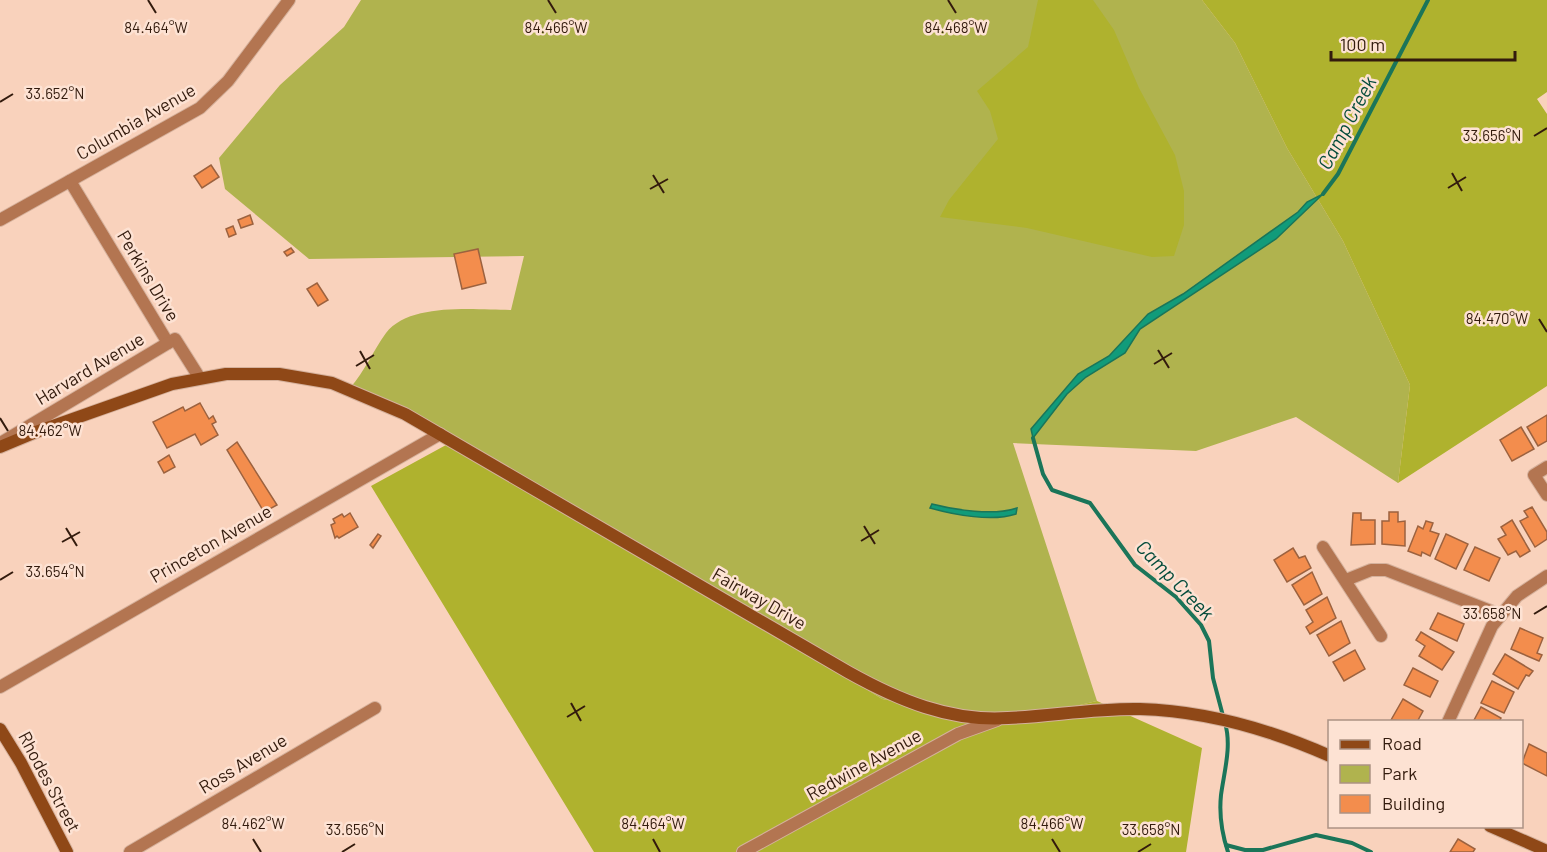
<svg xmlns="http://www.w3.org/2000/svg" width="1547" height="852" font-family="Barlow,sans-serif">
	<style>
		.green { fill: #b0b34e }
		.forest { fill: #afb22e }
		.water { fill: #119b7a; stroke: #1b7559; stroke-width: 1.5 }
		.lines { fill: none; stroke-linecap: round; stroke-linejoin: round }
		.stream { stroke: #1b7559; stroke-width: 4 }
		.building { fill: #f38d4d; stroke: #9c623f; stroke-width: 1.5 }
		.street-casing { stroke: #d5b19c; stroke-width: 14 }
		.secondary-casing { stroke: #d5b19c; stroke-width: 14 }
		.street { stroke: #b37551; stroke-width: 12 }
		.secondary { stroke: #8f4817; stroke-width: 12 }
		.ticks { fill: none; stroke: #331b0d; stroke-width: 2 }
		.labels { text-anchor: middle; stroke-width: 5; stroke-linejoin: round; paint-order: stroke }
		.street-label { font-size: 18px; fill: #331b0d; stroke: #fde2d3 }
		.water-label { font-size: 20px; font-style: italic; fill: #054c3b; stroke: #fde2d3 }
		.ticks-label { font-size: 15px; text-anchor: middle; fill: #331b0d; stroke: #fde2d3; stroke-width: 5; stroke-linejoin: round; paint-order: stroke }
	</style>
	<rect width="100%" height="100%" fill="#f9d2bc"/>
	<path class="green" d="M361,0H1202L1235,43L1287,148L1343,241L1410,385L1398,483L1296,417L1196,451L1013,443L1097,701L1058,710L1024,724L882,699L737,608L446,445L350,388C365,371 373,351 386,333C410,302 476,310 511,310L524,256L309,259L225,189L219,158L280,85L344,27Z"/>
	<g class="forest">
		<polygon points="1038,0 1093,0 1114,30 1139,88 1175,155 1184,191 1184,225 1174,256 1152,257 1027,228 940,217 949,200 998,139 990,111 977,91 1028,47"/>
		<polygon points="1202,0 1547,0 1547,92 1537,99 1547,114 1547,386 1398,483 1410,385 1343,241 1287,148 1235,43"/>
		<polygon points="446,445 737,608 882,699 1024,724 1058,710 1097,701 1202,748 1186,852 594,852 371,486"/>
	</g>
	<g class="water">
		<polygon points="1323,194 1276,239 1140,329 1125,353 1086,377 1067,394 1033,438 1031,429 1078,374 1109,356 1148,314 1183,294 1298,212 1307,202"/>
		<path d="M932,504C955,510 994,516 1017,508L1016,514C992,522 955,515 930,508Z"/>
	</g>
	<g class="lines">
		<g class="stream">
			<polyline points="1323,194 1338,174 1428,0"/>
			<polyline points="1033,438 1043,474 1052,490 1090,503 1135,565 1176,597 1201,625 1209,641 1213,678 1223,716"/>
			<path d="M1225,723C1232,746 1224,772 1221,795C1219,814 1222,834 1228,852"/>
			<polyline points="1226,845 1245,850 1263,850 1316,835 1352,843 1371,852"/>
		</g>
	</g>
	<g class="building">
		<polygon points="211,165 219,177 202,188 194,176"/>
		<polygon points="250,215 253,224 241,228 238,220"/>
		<polygon points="233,226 236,234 229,237 226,229"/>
		<polygon points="291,248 294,252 287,256 284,252"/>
		<polygon points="478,249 486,283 462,289 454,254"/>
		<polygon points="317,283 328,300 318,306 307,289"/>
		<polygon points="200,403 209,419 213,416 216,422 212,424 218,435 201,445 195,434 167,448 153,422 183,407 185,411"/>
		<polygon points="1547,415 1547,441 1538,446 1527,427"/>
		<polygon points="1521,427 1534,449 1512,461 1500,440"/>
		<polygon points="237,442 277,505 264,512 227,450"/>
		<polygon points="169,455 175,467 164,473 158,462"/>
		<polygon points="1532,507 1547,532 1547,539 1535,547 1520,521 1528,517 1524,511"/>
		<polygon points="1389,512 1398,512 1398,522 1405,521 1405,546 1382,544 1382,521 1389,521"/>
		<polygon points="350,513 358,527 339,538 337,536 335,538 331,525 335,523 333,519 342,514 344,517"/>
		<polygon points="1353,513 1361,513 1361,520 1375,520 1375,544 1351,545"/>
		<polygon points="1512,520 1530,551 1520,557 1516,551 1508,555 1498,539 1506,535 1501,527"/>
		<polygon points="1426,521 1433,523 1430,531 1439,534 1430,556 1422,552 1421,556 1408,551 1418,526 1423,529"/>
		<polygon points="378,534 381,536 373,548 370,545"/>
		<polygon points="1446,534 1468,544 1456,569 1435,559"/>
		<polygon points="1475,547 1500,558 1489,581 1464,570"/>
		<polygon points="1293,548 1299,558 1305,556 1311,568 1287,582 1274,560"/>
		<polygon points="1312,572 1322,594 1304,605 1292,585"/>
		<polygon points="1327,597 1336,618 1310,634 1306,627 1313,622 1306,610"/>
		<polygon points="1438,613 1464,624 1457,641 1430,629"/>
		<polygon points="1341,621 1350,643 1329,656 1317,635"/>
		<polygon points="1520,628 1543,638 1537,653 1542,655 1539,661 1511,649"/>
		<polygon points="1421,632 1454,652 1442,670 1419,656 1425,646 1416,640"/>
		<polygon points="1355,650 1365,669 1344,681 1333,662"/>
		<polygon points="1505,654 1533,671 1529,676 1526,675 1518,689 1493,674"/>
		<polygon points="1413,668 1438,681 1430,697 1404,685"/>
		<polygon points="1492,681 1514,692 1504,713 1481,703"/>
		<polygon points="1403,699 1423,711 1417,722 1391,720"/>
		<polygon points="1481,707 1501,718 1499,722 1473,722"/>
		<polygon points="1529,744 1547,753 1547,776 1522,763"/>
		<polygon points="1458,839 1475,849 1473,852 1450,852"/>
	</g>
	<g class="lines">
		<g class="street-casing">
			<g id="street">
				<polyline points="70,181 168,343 175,339 199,377"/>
				<polyline points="0,220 200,108 228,81 289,0"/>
				<polyline points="4,441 168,343"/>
				<polyline points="1547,467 1534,475 1547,495"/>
				<polyline points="1323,547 1381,636"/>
				<polyline points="1346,580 1371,570 1386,570 1501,615"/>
				<polyline points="0,687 440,434"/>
				<polyline points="1448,722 1492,626 1517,596 1547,576"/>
				<polyline points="130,852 375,708"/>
				<polyline points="743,852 958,734 997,720"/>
			</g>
		</g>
		<g class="secondary-casing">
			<g id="secondary">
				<path d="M0,447L36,432L172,384L226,374H279L332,383L405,414L848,672C898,700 950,722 1008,718C1052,716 1096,708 1140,709C1207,711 1269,729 1330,756"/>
				<polyline points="0,729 21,763 67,852"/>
				<polyline points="1490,826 1547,851"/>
			</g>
		</g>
		<use href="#street" class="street"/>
		<use href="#secondary" class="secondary"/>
	</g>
	<path class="ticks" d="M148,0L156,13M548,0L556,13M948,0L956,13M0,102L13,94M1534,136L1547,128M1452,173L1462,191M653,175L664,193M1448,188L1466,177M650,189L668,179M1539,319L1547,332M1158,350L1169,368M360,351L370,369M1154,364L1172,353M356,366L374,355M0,418L8,431M864,526L875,544M66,528L77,546M861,541L879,530M62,542L80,532M0,580L13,572M1534,614L1547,606M571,703L581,721M567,717L585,706M253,839L261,852M653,839L660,852M1052,839L1060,852M342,852L355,844M1138,852L1151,844"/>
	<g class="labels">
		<g class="street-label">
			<text transform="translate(136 122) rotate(-30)" y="6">Columbia Avenue</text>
			<text transform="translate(148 276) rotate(59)" y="6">Perkins Drive</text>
			<text transform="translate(90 369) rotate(-31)" y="6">Harvard Avenue</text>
			<text transform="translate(211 544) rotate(-30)" y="6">Princeton Avenue</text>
			<text transform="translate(759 599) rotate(30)" y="6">Fairway Drive</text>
			<text transform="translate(243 764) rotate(-31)" y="6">Ross Avenue</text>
			<text transform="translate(864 765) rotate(-29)" y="6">Redwine Avenue</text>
			<text transform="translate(49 782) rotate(62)" y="6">Rhodes Street</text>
		</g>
		<g class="water-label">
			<text transform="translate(1347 123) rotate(-62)" y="7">Camp Creek</text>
			<text transform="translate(1175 580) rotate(46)" y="7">Camp Creek</text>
		</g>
	</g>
	<g class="ticks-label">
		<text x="156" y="33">84.464°W</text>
		<text x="556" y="33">84.466°W</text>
		<text x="956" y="33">84.468°W</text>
		<text x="55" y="99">33.652°N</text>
		<text x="1492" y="141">33.656°N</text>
		<text x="1497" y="324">84.470°W</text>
		<text x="50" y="436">84.462°W</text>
		<text x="55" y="577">33.654°N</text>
		<text x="1492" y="619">33.658°N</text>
		<text x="253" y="829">84.462°W</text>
		<text x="653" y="829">84.464°W</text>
		<text x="1052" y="829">84.466°W</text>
		<text x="355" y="835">33.656°N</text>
		<text x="1151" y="835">33.658°N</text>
	</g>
	<rect x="1328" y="720" width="195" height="108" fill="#fde2d3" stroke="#ac9284" stroke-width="1.5"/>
	<rect x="1340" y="740" width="30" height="9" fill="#8f4817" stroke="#ac9284" stroke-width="1.5"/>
	<text x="1382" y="750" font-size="18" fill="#331b0d">Road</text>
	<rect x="1340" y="765" width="30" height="18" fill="#b0b34e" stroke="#ac9284" stroke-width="1.5"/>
	<text x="1382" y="780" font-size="18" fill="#331b0d">Park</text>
	<rect x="1340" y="795" width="30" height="18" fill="#f38d4d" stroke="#ac9284" stroke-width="1.5"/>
	<text x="1382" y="810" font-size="18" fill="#331b0d">Building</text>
	<path d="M1331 51v9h184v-9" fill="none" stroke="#331b0d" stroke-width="3"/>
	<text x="1340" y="51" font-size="18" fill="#331b0d" stroke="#fde2d3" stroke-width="4.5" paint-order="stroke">100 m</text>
</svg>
